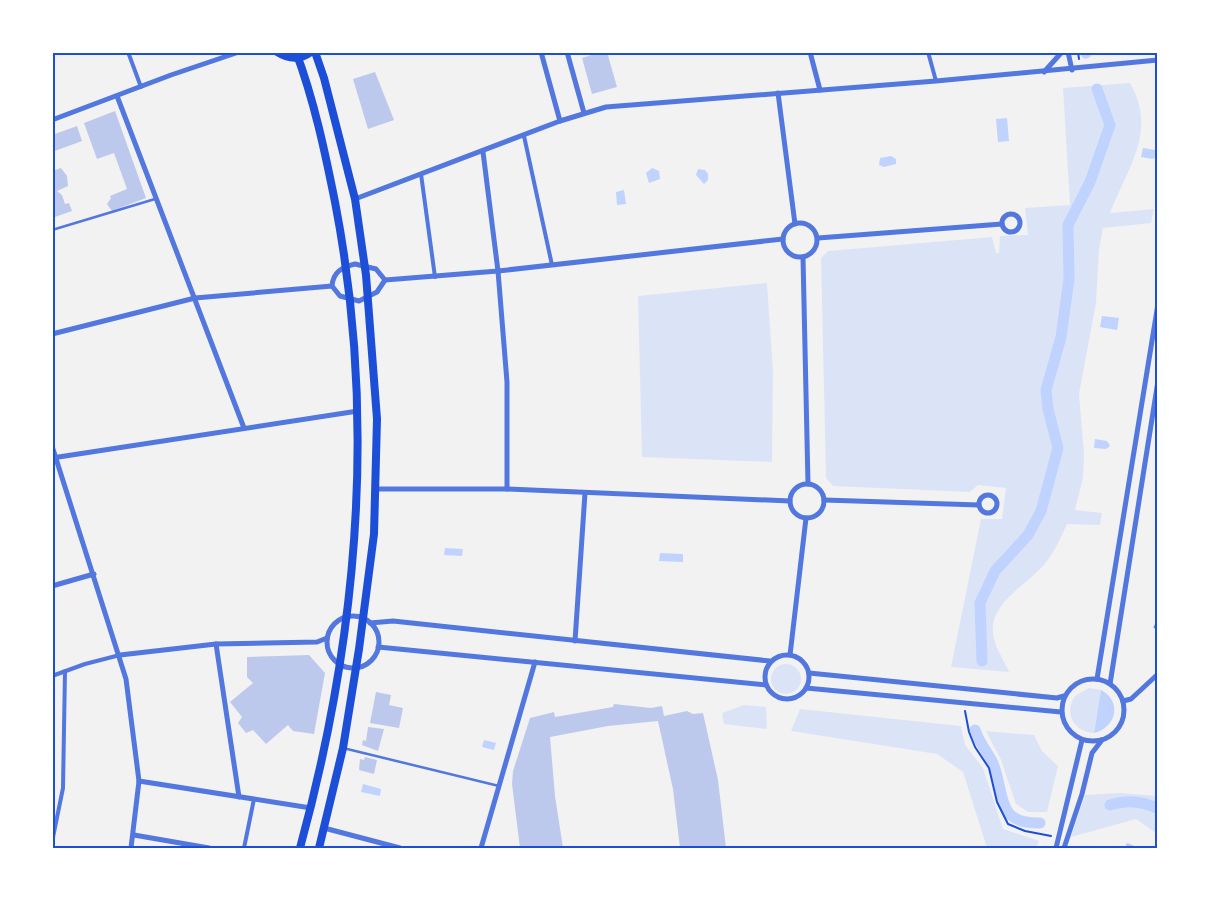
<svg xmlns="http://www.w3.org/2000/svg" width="1210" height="901" font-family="Lora,serif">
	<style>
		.green { fill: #dbe4f7 }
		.water { fill: #bfd3fe }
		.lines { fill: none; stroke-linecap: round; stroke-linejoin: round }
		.canal { stroke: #bfd3fe; stroke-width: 11 }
		.building { fill: #bdc9ec }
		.path { stroke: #1d4ed8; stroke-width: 2 }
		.service { stroke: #5277de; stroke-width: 2.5 }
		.pedestrian { stroke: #5277de; stroke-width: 4 }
		.minor { stroke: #5277de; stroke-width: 5 }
		.primary { stroke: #1d4ed8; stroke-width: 8 }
		.rail { stroke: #7290e2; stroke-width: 3 }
		.neatline { fill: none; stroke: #1d4ed8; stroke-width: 2 }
	</style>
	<rect width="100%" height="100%" fill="#f2f2f2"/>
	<g class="green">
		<path d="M1130,83C1158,131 1127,169 1110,213L1154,209L1151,223L1103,228L1099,250L1096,303L1079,394L1084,454L1083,478L1075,510L1102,513L1100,525L1067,524C1061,537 1056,549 1047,561C1031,583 990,601 993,633C994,646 1004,660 1009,672L951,667L981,519H1002L1006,488L978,485L970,492L833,486L826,478L821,258L828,251L992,237L996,253H999L1000,236L1028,235L1025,208L1070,205L1063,88Z"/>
		<polygon points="767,283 773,372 772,462 642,457 638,296"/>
		<circle cx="786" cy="679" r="15"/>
		<path d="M1089,688L1101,690L1094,733C1074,732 1063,713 1075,696Z"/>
		<polygon points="744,705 766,707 767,729 724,724 722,713"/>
		<polygon points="800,709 961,726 965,745 983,768 1003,829 1039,841 1036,848 987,848 963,772 937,754 791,731"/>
		<polygon points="986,731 1034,735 1042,751 1058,766 1047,812 1028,812 1016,804 1001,760"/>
		<polygon points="1121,793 1157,796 1157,834 1136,819 1071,837 1085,795"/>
	</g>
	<g class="water">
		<polygon points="1007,118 1009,141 998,142 996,119"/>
		<polygon points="1143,148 1155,150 1157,155 1153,159 1141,157"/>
		<polygon points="891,156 896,159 896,164 884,167 879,165 880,158"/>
		<polygon points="652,168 659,171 660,179 649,183 646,173"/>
		<polygon points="698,169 705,170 708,174 708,180 704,184 696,175"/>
		<polygon points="624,190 626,204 617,205 616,192"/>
		<polygon points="1102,316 1119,318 1117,330 1100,327"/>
		<polygon points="1095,439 1107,441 1110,446 1106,449 1094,448"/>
		<polygon points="445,548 463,549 462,556 444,555"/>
		<polygon points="660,553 683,554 683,562 659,561"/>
		<path d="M1101,690C1122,701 1117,727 1094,733Z"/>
		<polygon points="484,740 496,743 494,750 482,747"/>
		<polygon points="363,784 381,789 380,796 361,792"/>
	</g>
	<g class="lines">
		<g class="canal">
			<polyline points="1086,52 1086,53"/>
			<polyline points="982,661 980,603 995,571 1028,535 1041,511 1058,448 1048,409 1046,390 1061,337 1069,279 1068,225 1090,182 1110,125 1097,89"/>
			<path d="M975,730C979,742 986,750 992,761C1006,791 993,824 1040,823"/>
			<path d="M1110,805C1126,800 1143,801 1158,809"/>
		</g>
	</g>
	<g class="building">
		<polygon points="601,52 607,52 617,87 592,94 582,58"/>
		<polygon points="375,72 394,120 368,129 353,79"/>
		<polygon points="115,111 146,198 112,211 107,204 111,198 110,196 127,189 114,153 97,159 84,123"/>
		<polygon points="77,126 82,141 52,152 52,135"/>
		<polygon points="61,168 67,176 68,186 57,191 62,195 65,204 69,203 72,211 52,218 52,171"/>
		<polygon points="309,655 325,673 314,734 293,731 288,725 266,744 253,730 246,733 238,723 242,717 230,702 253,683 247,677 247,657"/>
		<polygon points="376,692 391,695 389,705 403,708 399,728 370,723"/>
		<polygon points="614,704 651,708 662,706 664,716 687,711 693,714 703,713 718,780 726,848 680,848 673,789 658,721 608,726 550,737 555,796 563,848 520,848 512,784 513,771 530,718 554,712 555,717 613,707"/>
		<polygon points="368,727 384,729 378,751 362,745 363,740 366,741"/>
		<polygon points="365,757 377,760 374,774 359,770 360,759 364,760"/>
		<polygon points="1127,843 1137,847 1144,848 1125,848"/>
	</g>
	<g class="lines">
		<g class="path">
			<polyline points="1078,52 1079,59"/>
			<polyline points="965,711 969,732 975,747 989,768 997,802 1008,824 1025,831 1051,836"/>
		</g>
		<g class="service">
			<polyline points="52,230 155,199"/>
			<polyline points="343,748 499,786"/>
		</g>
		<g class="pedestrian">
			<polyline points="128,52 141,87"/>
			<polyline points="928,52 936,81"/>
			<polyline points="524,136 552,265"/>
			<polyline points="421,174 435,277"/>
			<polyline points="52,676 85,664 120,655"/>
			<polyline points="52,842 63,788 65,671"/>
			<polyline points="244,848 254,799"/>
		</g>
		<g class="minor">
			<polyline points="541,52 560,121"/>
			<polyline points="567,52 584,113"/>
			<polyline points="810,52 820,90"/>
			<polyline points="1068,52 1072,70"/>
			<polyline points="1044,72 1062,52"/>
			<polyline points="778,93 795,224"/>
			<polyline points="117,96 244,428"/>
			<polyline points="52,120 171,75 239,52"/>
			<polyline points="483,152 498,271 507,382 507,489"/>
			<polyline points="355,199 560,121 606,107 936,81 1158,60"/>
			<circle cx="1011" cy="223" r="9"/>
			<circle cx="800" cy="240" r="17"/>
			<polyline points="818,238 1002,224"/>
			<polyline points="803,257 808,484"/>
			<path d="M355,264L376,269L385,280L377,292L359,301L340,296L332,286C333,272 342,267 355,264Z"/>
			<polyline points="385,280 498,271 783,239"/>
			<polyline points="52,334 195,298 332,286"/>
			<polyline points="52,446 126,679 139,781 131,848"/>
			<polyline points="52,458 358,411"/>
			<circle cx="807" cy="501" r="17"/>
			<polyline points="377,489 507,489 790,501"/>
			<circle cx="988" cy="504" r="9"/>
			<polyline points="824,500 979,505"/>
			<polyline points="52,586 94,574"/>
			<circle cx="353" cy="642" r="26"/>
			<polyline points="370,623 393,621 770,661"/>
			<polyline points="575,641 585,493"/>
			<polyline points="216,644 239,797"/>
			<polyline points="378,647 766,685"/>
			<circle cx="787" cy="677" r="22"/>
			<polyline points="120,655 216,644 317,642 327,638"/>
			<polyline points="790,655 806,518"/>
			<polyline points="809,673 1057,698 1064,696"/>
			<circle cx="1093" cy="710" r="31"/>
			<polyline points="1097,679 1158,304"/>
			<polyline points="1110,684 1158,381"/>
			<polyline points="806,688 1061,712"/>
			<polyline points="1123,701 1131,699 1158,674"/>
			<polyline points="139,781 311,808"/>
			<polyline points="324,828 400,848"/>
			<polyline points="134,835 209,848"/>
			<polyline points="481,848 535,662"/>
			<polyline points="1056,848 1082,740"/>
			<polyline points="1064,848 1082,794 1092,753 1102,740"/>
		</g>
		<g class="primary">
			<path d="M277,52C288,59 300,60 311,52"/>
			<path d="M296,52C314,100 325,152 335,202C377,419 358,636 300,848"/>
			<polyline points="315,52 324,78 355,199 366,275 377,419 374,534 359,649 343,748 319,848"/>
		</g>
		<polyline class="rail" points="1155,627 1158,622"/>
	</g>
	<rect width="1210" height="901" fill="none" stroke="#ffffff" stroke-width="108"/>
	<rect x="54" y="54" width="1102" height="793" class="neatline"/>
</svg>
